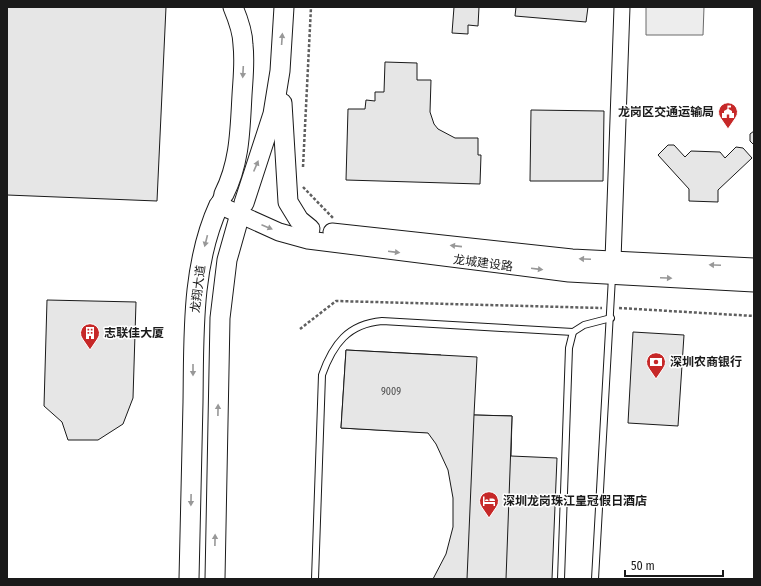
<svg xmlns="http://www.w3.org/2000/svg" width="761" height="586" font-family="'Fira Sans Condensed','Noto Sans SC',sans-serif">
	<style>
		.built { fill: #ededed; stroke: #6a6a6a }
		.building { fill: #e6e6e6; stroke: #1a1a1a }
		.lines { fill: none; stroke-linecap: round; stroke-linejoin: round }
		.service-casing { stroke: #1a1a1a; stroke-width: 8 }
		.tertiary-casing { stroke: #1a1a1a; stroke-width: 17 }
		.secondary-casing { stroke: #1a1a1a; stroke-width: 19 }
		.primary-casing { stroke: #1a1a1a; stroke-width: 21 }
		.path { stroke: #5f5f5f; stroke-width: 2.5; stroke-dasharray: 3 2; stroke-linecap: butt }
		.service { stroke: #fff; stroke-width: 6 }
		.tertiary { stroke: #fff; stroke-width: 15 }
		.secondary { stroke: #fff; stroke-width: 17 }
		.primary { stroke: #fff; stroke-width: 19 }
		.oneway { fill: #989898 }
		.labels { text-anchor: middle; stroke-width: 3; stroke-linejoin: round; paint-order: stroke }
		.number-label { font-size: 10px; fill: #4d4d4d }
		.poi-label { font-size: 12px; font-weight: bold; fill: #1a1a1a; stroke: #fff; text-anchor: start }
		.street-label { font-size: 12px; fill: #1a1a1a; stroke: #fff }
	</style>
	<rect width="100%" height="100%" fill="#fff"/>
	<polygon class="built" points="646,7 704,7 703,35 646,35"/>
	<g class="building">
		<polygon points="7,7 166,7 157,201 7,195"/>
		<polygon points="454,7 479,7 478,26 468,25 468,34 452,33"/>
		<polygon points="516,7 588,7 586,22 515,16"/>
		<polygon points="385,62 417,63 417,80 431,80 430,112 434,124 438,129 455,138 478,138 478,155 481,155 480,184 346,180 348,109 365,109 366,100 375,101 375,92 384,92"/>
		<polygon points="531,110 604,111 603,181 530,181"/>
		<polygon points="754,131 754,145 750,141 750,134"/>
		<polygon points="668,145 674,145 685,157 691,151 720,152 725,158 736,147 743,148 752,158 718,190 718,202 689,201 689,189 658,155"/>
		<polygon points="47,300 136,302 133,398 123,424 98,440 68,440 62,422 44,406"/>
		<polygon points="633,332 684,335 678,426 628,423"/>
		<polygon points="346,350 441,355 436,433 341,428"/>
		<polygon points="346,350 477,357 474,415 512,416 511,456 557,458 552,579 433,579 446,554 453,527 453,498 448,470 436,444 428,433 341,428"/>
		<polygon points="474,415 512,416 506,579 467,579"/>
	</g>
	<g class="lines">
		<g class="service-casing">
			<g id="service">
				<path d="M315,579L322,375C333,344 348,324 382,321L573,332"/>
				<polyline points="561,579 569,348 573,332 584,325 611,318"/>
				<polyline points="595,579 612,277"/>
			</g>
		</g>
		<g class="tertiary-casing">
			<polyline id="tertiary" points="613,260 622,7"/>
		</g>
		<g class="secondary-casing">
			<g id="secondary">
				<polyline points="224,194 219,205 279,232 308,240 569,273 754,283"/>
				<polyline points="332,232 572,258 754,267"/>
			</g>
		</g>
		<g class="primary-casing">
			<g id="primary">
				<polyline points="282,103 288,202 299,220 310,229"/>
				<path d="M224,194C240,162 240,130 242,95C243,78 245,62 243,45C243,32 238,19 233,7"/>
				<polyline points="244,203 273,114 280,71 284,7"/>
				<path d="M189,579C190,520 192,461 193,402C194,336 191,266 219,205"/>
				<polyline points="215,579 220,318 227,260 240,214"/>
			</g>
		</g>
		<g class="path">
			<polyline points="303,167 311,7"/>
			<polyline points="303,187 333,218"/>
			<polyline points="619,308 754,316"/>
			<polyline points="300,329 336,301 602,308"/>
		</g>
		<use href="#service" class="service"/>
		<use href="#tertiary" class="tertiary"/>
		<use href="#secondary" class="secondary"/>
		<use href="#primary" class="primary"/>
	</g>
	<defs><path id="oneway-solid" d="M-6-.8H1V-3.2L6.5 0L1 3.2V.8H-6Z"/></defs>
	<g class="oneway">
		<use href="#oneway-solid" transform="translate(282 39) rotate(-86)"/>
		<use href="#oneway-solid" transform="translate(243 72) rotate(93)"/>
		<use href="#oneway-solid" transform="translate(256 166) rotate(-67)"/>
		<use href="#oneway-solid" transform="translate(267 227) rotate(23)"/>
		<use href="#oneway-solid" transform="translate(206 241) rotate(104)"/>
		<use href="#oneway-solid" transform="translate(456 246) rotate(-174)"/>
		<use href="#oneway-solid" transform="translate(394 252) rotate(7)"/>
		<use href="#oneway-solid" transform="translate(585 259) rotate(-177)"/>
		<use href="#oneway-solid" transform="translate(715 265) rotate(-177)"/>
		<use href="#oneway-solid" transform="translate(537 269) rotate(7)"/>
		<use href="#oneway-solid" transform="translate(666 278) rotate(3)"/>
		<use href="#oneway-solid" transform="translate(193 370) rotate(90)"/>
		<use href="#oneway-solid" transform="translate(218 410) rotate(-89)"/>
		<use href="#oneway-solid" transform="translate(191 500) rotate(91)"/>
		<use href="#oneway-solid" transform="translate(215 540) rotate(-89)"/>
	</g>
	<defs>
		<g id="civic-pin" transform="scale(1)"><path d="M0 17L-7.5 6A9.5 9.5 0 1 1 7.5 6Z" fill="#c62828" stroke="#fff"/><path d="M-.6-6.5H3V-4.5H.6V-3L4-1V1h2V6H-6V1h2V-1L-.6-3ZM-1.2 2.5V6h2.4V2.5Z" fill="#fff"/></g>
		<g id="building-pin" transform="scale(1)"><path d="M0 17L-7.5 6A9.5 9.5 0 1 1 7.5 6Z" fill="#c62828" stroke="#fff"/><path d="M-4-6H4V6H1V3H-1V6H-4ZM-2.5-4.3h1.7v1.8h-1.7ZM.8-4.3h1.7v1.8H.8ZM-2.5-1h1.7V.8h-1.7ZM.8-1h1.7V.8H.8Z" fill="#fff"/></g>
		<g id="bank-pin" transform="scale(1)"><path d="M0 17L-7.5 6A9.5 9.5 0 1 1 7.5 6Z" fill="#c62828" stroke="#fff"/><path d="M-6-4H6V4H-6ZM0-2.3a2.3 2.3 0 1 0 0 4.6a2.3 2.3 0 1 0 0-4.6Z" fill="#fff"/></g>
		<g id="hotel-pin" transform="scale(1)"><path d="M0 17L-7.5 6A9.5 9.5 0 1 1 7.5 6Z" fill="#c62828" stroke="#fff"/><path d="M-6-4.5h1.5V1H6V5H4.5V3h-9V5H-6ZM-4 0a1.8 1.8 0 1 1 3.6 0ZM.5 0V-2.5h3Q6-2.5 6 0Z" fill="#fff"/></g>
	</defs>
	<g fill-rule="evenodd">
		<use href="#civic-pin" x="728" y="112"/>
		<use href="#building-pin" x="90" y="333"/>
		<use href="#bank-pin" x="656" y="362"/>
		<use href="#hotel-pin" x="489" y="501"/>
	</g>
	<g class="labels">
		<g class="number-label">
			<text x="391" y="395">9009</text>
		</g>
		<g class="poi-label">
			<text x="714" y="116" text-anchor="end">龙岗区交通运输局</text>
			<text x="104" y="337">志联佳大厦</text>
			<text x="670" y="366">深圳农商银行</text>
			<text x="503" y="505">深圳龙岗珠江皇冠假日酒店</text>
		</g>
		<g class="street-label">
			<text transform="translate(483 263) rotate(7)" y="4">龙城建设路</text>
			<text transform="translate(198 289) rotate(-83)" y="4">龙翔大道</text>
		</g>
	</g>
	<rect width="761" height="586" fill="none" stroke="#1a1a1a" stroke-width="16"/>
	<path d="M625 570v6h98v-6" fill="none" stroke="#1a1a1a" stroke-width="2"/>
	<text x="631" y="570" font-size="12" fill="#1a1a1a" stroke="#ffffff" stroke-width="3" paint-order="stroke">50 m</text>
</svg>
